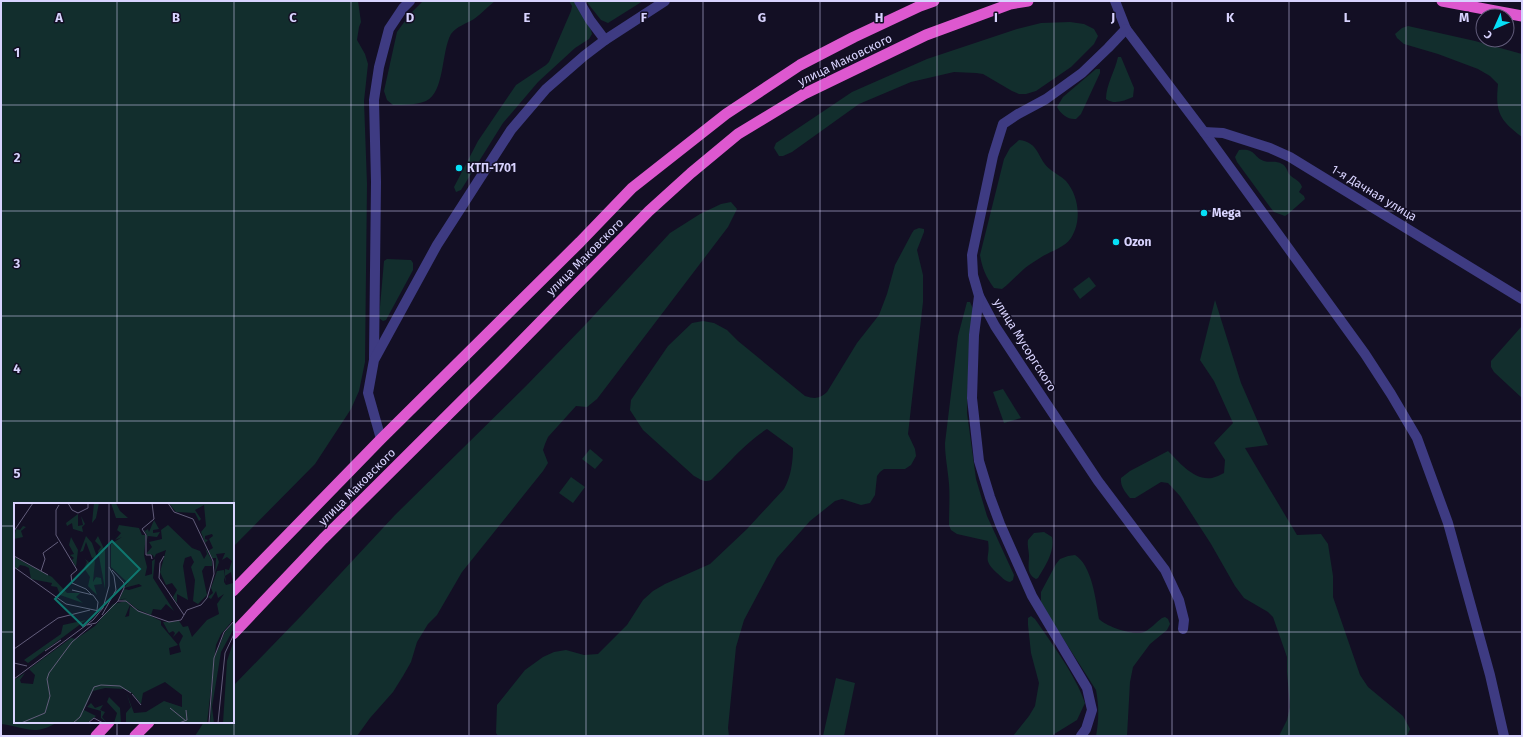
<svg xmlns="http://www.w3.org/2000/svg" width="1523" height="737" font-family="'Fira Sans',sans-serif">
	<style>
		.green { fill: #122e2d }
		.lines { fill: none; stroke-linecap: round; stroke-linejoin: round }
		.minor { stroke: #3e3b82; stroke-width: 10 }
		.trunk { stroke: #dd58cf; stroke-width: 11 }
		.grid { fill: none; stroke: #d8d3fe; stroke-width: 1; stroke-opacity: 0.55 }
		.poi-dot { fill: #06e0f7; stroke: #130f24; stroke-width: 1.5 }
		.labels { text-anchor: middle; stroke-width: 3; stroke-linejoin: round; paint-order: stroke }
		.street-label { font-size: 12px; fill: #d8d3fe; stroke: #130f24 }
		.poi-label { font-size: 12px; font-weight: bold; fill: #d8d3fe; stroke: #130f24; text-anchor: start }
		.inset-road { fill: none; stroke: #625d7b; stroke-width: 1 }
		.view { fill: #0f766e; fill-opacity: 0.15; stroke: #0f766e; stroke-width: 2 }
		.inset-edge { fill: none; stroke: #d8d3fe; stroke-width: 2 }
		.grid-label { font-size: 13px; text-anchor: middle; font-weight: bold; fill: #d8d3fe; stroke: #130f24; stroke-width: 3; stroke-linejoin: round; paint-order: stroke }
	</style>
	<rect width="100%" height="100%" fill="#130f24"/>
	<g class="green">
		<path d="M1,1H358L361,22L359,27L357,40L365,54L368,64L364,101L367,184L365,362L359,391L351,409L315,464L233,547V504H15V722H58C33,737 27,727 1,724Z"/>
		<path d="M423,1H495C487,7 481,14 474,19C466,24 457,26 451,34C441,52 445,92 426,101C417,105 403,105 393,105L387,100L384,91L397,32L410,14Z"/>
		<polygon points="569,1 575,1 591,30 592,34 589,39 575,48 538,82 503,123 461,190 456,192 454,187 478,141 516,85 546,65 549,62 571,11 572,6"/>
		<polygon points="586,1 643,1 608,23 601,20"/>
		<polygon points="1070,22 1084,24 1094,29 1098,36 1094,44 1071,67 1036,91 1026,94 1019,94 1012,91 983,74 976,73 954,72 911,82 859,104 792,152 783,156 779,156 774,148 776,143 782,139 852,92 927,59 1017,29 1041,23"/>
		<path d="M1408,26L1475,41L1522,54V137C1500,120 1495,113 1498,84L1490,76L1478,69L1438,54L1404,44L1397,38L1395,34L1402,28Z"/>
		<path d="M1118,57H1121L1134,88L1133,97C1124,101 1114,105 1106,99C1106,85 1115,71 1118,57Z"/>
		<path d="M1096,69H1100V73L1081,114L1076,119C1068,120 1061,114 1057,107L1063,97Z"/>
		<path d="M1019,140C1040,142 1037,160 1051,170C1056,174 1061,176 1066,181C1079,196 1082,221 1071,238C1065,247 1052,251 1043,256C1037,260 1030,264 1025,268C1017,275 1010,283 1002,289L994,288C986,277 982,268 980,255L1004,159L1010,148Z"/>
		<path d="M1239,150C1256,148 1253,157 1264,161C1270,163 1276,160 1282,164C1286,166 1287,170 1289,174C1293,179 1300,180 1302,187L1299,192L1304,196L1305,199L1288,214L1285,216L1274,212L1270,207L1237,162L1235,157Z"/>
		<polygon points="731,202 737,209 728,227 597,399 587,407 576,406 548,437 545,444 543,450 548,463 543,471 462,572 437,615 428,624 417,642 411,662 403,676 393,692 370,718 357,736 195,736 204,722 233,722 233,686 301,616 395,515 526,386 585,325 670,233 700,214 721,204"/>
		<path d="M919,228L924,229V232L917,250L923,275V302L908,434L915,449L916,456L911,465L905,469H884L880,472L877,476L875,495L870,503L861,505L842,499L835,501L810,521L777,558L744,620L736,647L728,728L729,736H498L496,733L497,705L525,670L543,657L554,652L566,650L584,655L598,654L627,625L643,600L653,591L665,584L710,564L747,529L784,489C791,477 793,461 793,448L767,429C746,442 729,463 711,480C704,483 700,479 694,476L643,430L630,410L631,400L668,346L692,323L703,321L714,323L727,330L738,341L805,396C815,399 819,399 827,392L857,343L879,315L887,294L895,265L912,233L914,230Z"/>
		<polygon points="387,259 411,260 413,263 413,270 386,320 383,321 379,318 384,261"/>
		<polygon points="1089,277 1096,286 1080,299 1073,289"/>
		<path d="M1215,300L1241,383L1268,445L1245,448L1297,535L1321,534L1328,544L1333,576V597L1360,675L1368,687L1403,716L1410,729L1407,736H1279L1287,720L1290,707L1287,672V657L1273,617L1268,612L1244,598L1235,586L1211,544L1180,496L1168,483L1161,482L1135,498H1130C1125,492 1120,486 1121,478L1130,471L1168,451C1179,462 1194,481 1212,478C1216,477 1220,475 1224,473L1225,460L1214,443L1233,423L1214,381L1200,360Z"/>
		<path d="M967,302H970L974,311L969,351L967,413L976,479L987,516L1014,575L1013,580L1010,582C1004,581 1002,577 997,573C981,558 991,559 988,541L957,534L951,530L949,525C949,511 950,497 949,484C948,470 945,457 945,443L958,336Z"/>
		<polygon points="1522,326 1522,398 1494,372 1491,367 1491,361"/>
		<polygon points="1003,389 1021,418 1004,423 993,392"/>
		<polygon points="590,449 603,460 595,469 582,459"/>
		<polygon points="571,477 585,487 573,503 559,493"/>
		<path d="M1044,532L1052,537C1055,552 1045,566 1038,578L1036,579C1026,574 1029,565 1029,556C1029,551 1027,545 1028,540L1034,533Z"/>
		<path d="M1075,555C1092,565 1096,601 1099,619C1107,627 1134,636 1144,632C1151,629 1156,622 1162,618L1165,617L1168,619L1170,624L1167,630L1150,644L1133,667L1130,682L1127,736H1096C1099,720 1099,706 1096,690L1041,604V592L1056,564L1060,559L1068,556Z"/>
		<path d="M1031,616L1035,619C1052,644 1075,674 1085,703L1077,720L1051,736H1013L1029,716L1035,706L1039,683L1031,653L1028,625V618Z"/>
		<polygon points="836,678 855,683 844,736 823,736"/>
	</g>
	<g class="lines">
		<g class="minor">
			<polyline points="579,1 590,20 605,40"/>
			<polyline points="1115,1 1126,29 1204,132 1365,354 1391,394 1417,438 1448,523 1490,675 1504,736"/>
			<polyline points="1126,29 1108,48 1082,73 1046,99 1018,114 1003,124 993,156 972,255 973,275 979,296 995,326 1020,364 1098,481 1165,570 1179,600 1184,620 1183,629"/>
			<polyline points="1204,132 1223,133 1270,148 1290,157 1522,299"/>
			<polyline points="979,296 974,335 972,398 979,461 990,497 1000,524 1032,596 1087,688 1092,710 1086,729 1081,736"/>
			<polyline points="374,358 376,182 374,100 379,67 389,29 403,8 410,1"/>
			<polyline points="381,439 368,393 374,360 437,245 511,130 546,89 584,56 605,40 665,1"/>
		</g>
		<g class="trunk">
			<polyline points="1442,1 1522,16"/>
			<polyline points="233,591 381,439 580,242 632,188 726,114 800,65 854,37 920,6 934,1"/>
			<polyline points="233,634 323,539 500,363 649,211 691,173 738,134 804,94 926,35 1010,4 1028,1"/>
			<polyline points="96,736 109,722"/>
			<polyline points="135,736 149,722"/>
		</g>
	</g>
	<path class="grid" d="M117,1V504M234,1V736M351,1V736M469,1V736M586,1V736M703,1V736M820,1V736M937,1V736M1054,1V736M1172,1V736M1289,1V736M1406,1V736M1,105H1522M1,211H1522M1,316H1522M1,421H1522M1,526H15M233,526H1522M1,632H15M233,632H1522M117,722V736"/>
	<g class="poi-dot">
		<circle cx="459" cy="168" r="4"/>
		<circle cx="1204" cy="213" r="4"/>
		<circle cx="1116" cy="242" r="4"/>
	</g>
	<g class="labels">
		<g class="street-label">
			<text transform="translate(845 60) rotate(-26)" y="4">улица Маковского</text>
			<text transform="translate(1374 193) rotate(31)" y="4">1-я Дачная улица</text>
			<text transform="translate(585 257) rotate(-45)" y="4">улица Маковского</text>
			<text transform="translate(1025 345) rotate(58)" y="4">улица Мусоргского</text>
			<text transform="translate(357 487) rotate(-45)" y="4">улица Маковского</text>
		</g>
		<g class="poi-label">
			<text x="467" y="172">КТП-1701</text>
			<text x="1212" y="217">Mega</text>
			<text x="1124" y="246">Ozon</text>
		</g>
	</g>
	<g transform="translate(14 503)">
		<rect width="220" height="220" fill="#130f24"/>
		<path d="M80,0H85L82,15L78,20ZM97,0H102L106,8L114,15H102ZM155,0H220V116L207,131L202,142L193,220H112V210L117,204L112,189L120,210L132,209L150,198L168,204V192L151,179L129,190L127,201L118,190L110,186L91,185L79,188L70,207L82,213L73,220H0V177L11,170L6,177L7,180L19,181L21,172L15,166L57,135L62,136L81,123L99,101L112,98L116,102L111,114L115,113L116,103L147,118V122L164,142L155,145L156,152L167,149L165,141L169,133L165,128L159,134L161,130L159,128L155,130L149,119L165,118L169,124L174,123L178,134L193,117L205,111L203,101L210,91L204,95L202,88L197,96L194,94L199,90L197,85L203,68L210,67V79L212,82L219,80L217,69L211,73L212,79L210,74L211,66L215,67L218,58L213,54L208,57L211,50L202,51L205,59L201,70L202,55H198L194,48L199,45L195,36L199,33L198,31L191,33V36L194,37L191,40L187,29L192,23L190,2L181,7L187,16L185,18L181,10L162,9ZM64,11V23L69,22L67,13L71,21L68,24L69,29L59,26L58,20L53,23L52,20ZM140,17L145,26L139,27V30L146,29L143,34L134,33L132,40L133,32L129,26L131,28L134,26L135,29ZM105,22L125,25L128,32H132L130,52L133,64L131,73L138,71V58L141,56L139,75L160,108L152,101L147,107L139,106L137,112L123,106L113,98L107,97L113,95L105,97L110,86L115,87L128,83L125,81L110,85L114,80L97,64V41L108,34L101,37L107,30L103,27L99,38ZM154,22L178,45L186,48L190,56L193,51L191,44L198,58V63H191L188,68L193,92L184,101L179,98L181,77L177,64L180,59L177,53L171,55L169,63L174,97L163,91V100L159,94L163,87L158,80L152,82L146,69L152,47L142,51L140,55L139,52L132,51L138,44L135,39L148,36L147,27ZM9,23L12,24L7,28L9,34L0,36L2,26L6,27ZM72,33L78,40L83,54L78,55L72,39L69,48L66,49ZM84,33L91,48V86L84,48L87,44L81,38ZM57,34L64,47L62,64L58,57L60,55L56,52L60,51L55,42ZM0,54L38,74L53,90H66L62,94L69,100L46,92L43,84L37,83L38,80L17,76L15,65L11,63L6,62L3,66L0,64ZM71,56L75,59L81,58L79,79L82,74L87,75L88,81L80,82L83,92L74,83L76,74L70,65L73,59ZM72,117L14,160L10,157L47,131L49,122ZM220,118V125L207,149L198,204L200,220H196L200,156L211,129ZM220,137V220H209L213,158ZM95,194L106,205L107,220H100L103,210L93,199ZM77,200L81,205L89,202L86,207L91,209L88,214L93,220L87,215V208L73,204Z" fill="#122e2d"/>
		<path class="inset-road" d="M54,0L58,7L64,10L74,5V0M45,2L42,7V32L63,67L57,72L58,80L72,86L78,92M0,28L19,0M0,53L34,72M150,53L146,60L145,75L170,112M138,56L137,52H132V32L128,26L140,16L138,0M0,64L52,101L85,108M27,68L31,56L29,50L44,39M58,87L79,92L84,99L83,107M104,98H112L124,108L155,119L167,117L173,107L187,102L193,95L200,71L199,58L179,16L160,9L154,0M88,112L102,87L100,73L95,64M73,122L82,120L104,98L110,85V80L98,67M0,146L44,115L76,107M31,148L47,137M0,160L13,163M0,176L79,117L89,105L95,83V0M118,191L127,202M156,205L172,218M7,220L31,210L36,193L33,176L35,170L58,139L78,122M59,220L66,214L80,184L87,182L106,183L117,190M74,220L80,215L89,220M165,220L173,217L172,207M195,220L200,155L210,129L220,118M204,220L211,150L220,131"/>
		<path class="view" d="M98,38L126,66L69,123L41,96Z"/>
		<rect width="220" height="220" class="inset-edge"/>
	</g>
	<g class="grid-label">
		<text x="59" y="22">A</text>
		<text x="176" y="22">B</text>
		<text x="293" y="22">C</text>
		<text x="410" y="22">D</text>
		<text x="527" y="22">E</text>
		<text x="644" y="22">F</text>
		<text x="762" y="22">G</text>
		<text x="879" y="22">H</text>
		<text x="996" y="22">I</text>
		<text x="1113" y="22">J</text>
		<text x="1230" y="22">K</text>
		<text x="1347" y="22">L</text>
		<text x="1464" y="22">M</text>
		<text x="17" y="57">1</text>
		<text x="17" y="162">2</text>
		<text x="17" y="268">3</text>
		<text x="17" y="373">4</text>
		<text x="17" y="478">5</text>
	</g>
	<rect width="1523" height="737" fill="none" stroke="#d8d3fe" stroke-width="4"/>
	<g transform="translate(1495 28) rotate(225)"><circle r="19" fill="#130f24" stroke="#625d7b"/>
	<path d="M0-3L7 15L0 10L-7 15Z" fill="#06e0f7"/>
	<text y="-6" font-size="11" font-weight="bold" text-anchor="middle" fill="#d8d3fe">С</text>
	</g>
</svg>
